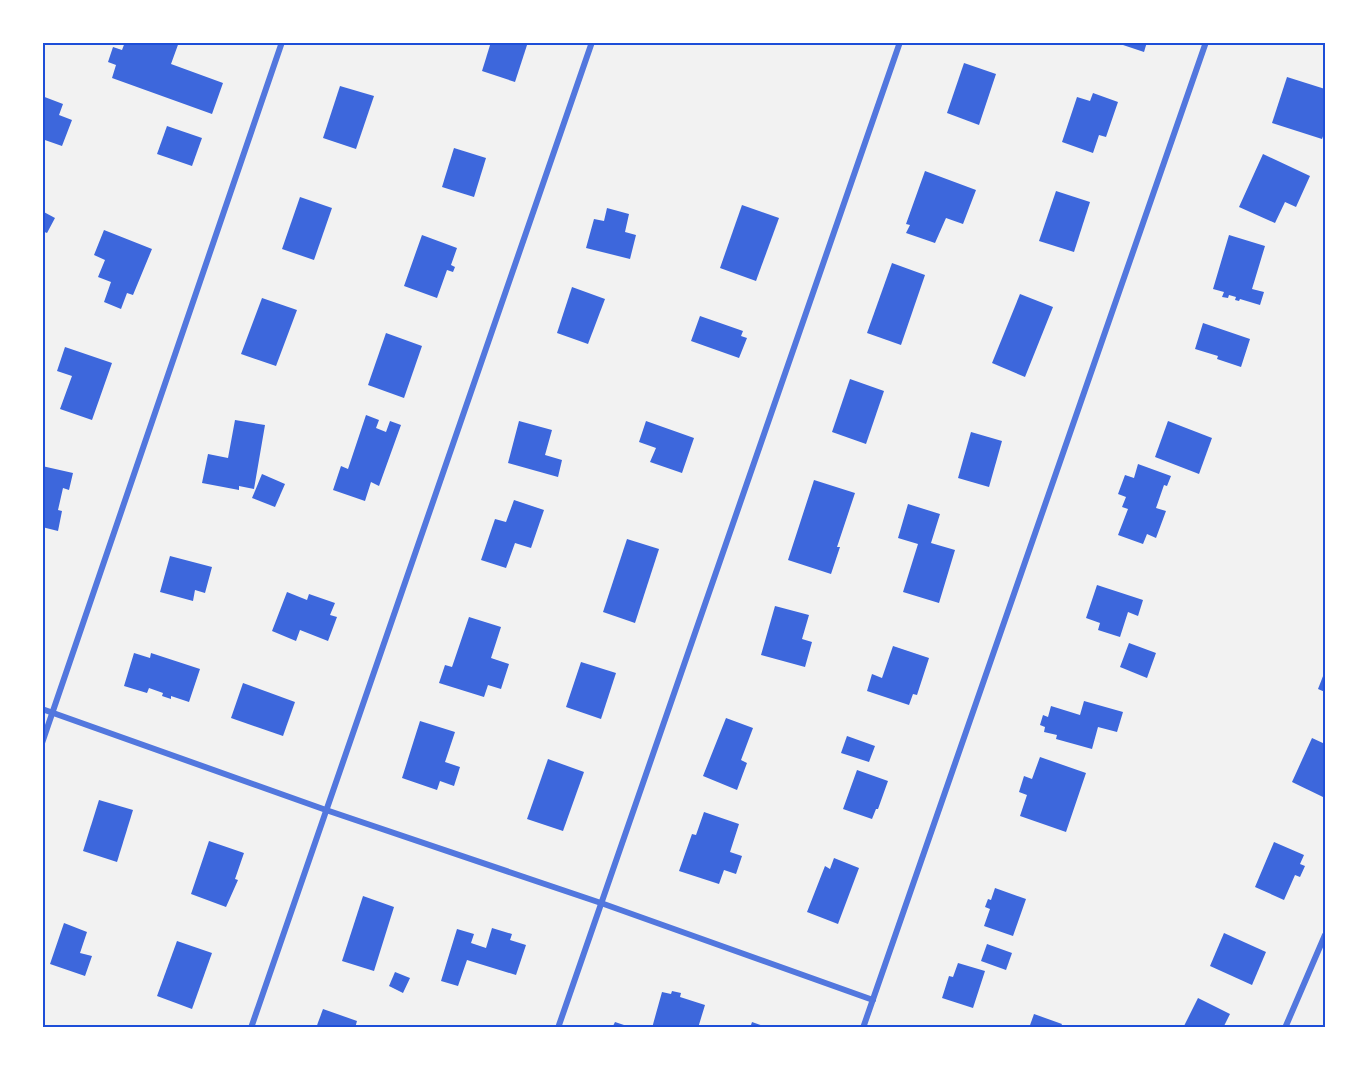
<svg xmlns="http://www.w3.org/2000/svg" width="1367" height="1070" font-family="Ubuntu,sans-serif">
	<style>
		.building { fill: #3d67dc }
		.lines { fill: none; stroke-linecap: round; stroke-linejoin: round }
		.minor { stroke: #5277de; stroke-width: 6 }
		.neatline { fill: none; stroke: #1d4ed8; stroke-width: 2 }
	</style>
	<rect width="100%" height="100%" fill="#f2f2f2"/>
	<g class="building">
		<polygon points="125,42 179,42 171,64 223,83 212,114 112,78 116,65 108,62 113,47 122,50"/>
		<polygon points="491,42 528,42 515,82 482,71"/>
		<polygon points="1114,42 1147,42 1144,52"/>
		<polygon points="964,63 996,74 979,125 947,113"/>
		<polygon points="1287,77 1325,89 1325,131 1322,139 1272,123"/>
		<polygon points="340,86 374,96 356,149 323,138"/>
		<polygon points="1093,93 1118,102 1106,137 1099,135 1093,153 1062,142 1077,97 1090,101"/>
		<polygon points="42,96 63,104 59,115 72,120 62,146 42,139"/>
		<polygon points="167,126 202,138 192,166 157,154"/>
		<polygon points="454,148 486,158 474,197 442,187"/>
		<polygon points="1263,154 1310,176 1296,207 1285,202 1275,223 1239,207"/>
		<polygon points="925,171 976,190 963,224 946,218 935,243 906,233 910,225 906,224"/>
		<polygon points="1056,191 1090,202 1074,252 1039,241"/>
		<polygon points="300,197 332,208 314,260 282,249"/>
		<polygon points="742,205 779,218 756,281 720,268"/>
		<polygon points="607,208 629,214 625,232 636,235 630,259 586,248 594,219 604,221"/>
		<polygon points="42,211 55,218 47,233 42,231"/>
		<polygon points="104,230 152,249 133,295 127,293 121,309 104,302 111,282 98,277 105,260 94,255"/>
		<polygon points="422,235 457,248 451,265 455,267 453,272 447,270 437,298 404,286"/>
		<polygon points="1229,235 1265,246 1252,289 1264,292 1260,305 1240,299 1239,301 1235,300 1236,297 1229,295 1228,298 1222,297 1224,292 1213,289"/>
		<polygon points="892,263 925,275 901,345 867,333"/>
		<polygon points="572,287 605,299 588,344 557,333"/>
		<polygon points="1020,294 1053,307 1025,377 992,363"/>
		<polygon points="262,298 297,310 276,366 241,354"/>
		<polygon points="700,316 743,331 741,336 747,338 739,358 691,341"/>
		<polygon points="1203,323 1250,339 1241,367 1217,359 1218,356 1195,349"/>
		<polygon points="386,333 422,346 404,398 368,385"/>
		<polygon points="65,347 112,363 92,420 60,409 72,376 57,371"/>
		<polygon points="850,379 884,391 866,444 832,432"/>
		<polygon points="366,415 379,420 376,428 386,432 390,421 401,425 379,486 371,482 365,501 333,490 341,466 348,469"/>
		<polygon points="235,420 265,425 254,489 239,486 239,490 202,483 208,454 228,458"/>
		<polygon points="519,421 552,430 545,455 562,460 558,477 508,463"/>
		<polygon points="646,421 694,438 682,473 650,462 656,448 639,442"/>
		<polygon points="1168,421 1212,438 1199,474 1155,457"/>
		<polygon points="971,432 1002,441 989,487 958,478"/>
		<polygon points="1138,464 1171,476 1167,486 1164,485 1156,508 1166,511 1156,538 1147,534 1143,544 1118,535 1128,509 1122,507 1126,497 1118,494 1125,475 1134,478"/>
		<polygon points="42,466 73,473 69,490 63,488 58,510 62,511 58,531 42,527"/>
		<polygon points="262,474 285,484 275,507 252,498"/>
		<polygon points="814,480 855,493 837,547 840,547 831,574 788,560"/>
		<polygon points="514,500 544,510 531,548 515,543 506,568 481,560 495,519 506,522"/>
		<polygon points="908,504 940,514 931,543 955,550 939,603 903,592 918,544 898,538"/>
		<polygon points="627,539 659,549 635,623 603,612"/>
		<polygon points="170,556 212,567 205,593 195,590 193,601 160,592"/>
		<polygon points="1097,585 1143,600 1138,616 1128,612 1120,637 1098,630 1100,623 1086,618"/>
		<polygon points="287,592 307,600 309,594 335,603 330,615 337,617 328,641 300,630 296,641 272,631"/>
		<polygon points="775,606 809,615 802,639 812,642 805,667 761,655"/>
		<polygon points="469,617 501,627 491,658 509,664 501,689 488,685 484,697 439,683 445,665 452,667"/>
		<polygon points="1129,643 1156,653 1147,678 1120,667"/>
		<polygon points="893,646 929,658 917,695 913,694 909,705 867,691 872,674 882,678"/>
		<polygon points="134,653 150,658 151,653 200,669 189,702 171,696 171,699 162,696 163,693 149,688 147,693 124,686"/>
		<polygon points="581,662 616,673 601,719 566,707"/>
		<polygon points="1325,671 1325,692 1318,689"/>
		<polygon points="243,683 295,702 283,736 231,718"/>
		<polygon points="1084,701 1123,712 1117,732 1098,727 1092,749 1056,739 1057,735 1044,732 1045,727 1040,725 1043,715 1048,717 1051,706 1080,715"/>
		<polygon points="726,718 753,728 741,760 747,763 737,790 703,776"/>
		<polygon points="420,721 455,732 445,762 460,767 454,786 440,781 437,790 402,778"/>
		<polygon points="847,736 875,746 869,762 841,753"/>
		<polygon points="1312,738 1325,744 1325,792 1323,797 1292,782"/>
		<polygon points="1040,757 1086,773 1066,832 1020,816 1027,795 1019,792 1024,776 1032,779"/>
		<polygon points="548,759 584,772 563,831 527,819"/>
		<polygon points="857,770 888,781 878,809 876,809 872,819 843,809"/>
		<polygon points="99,800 133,810 117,862 83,851"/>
		<polygon points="704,812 739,824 730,852 742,856 736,874 724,870 719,884 679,871 692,834 696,835"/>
		<polygon points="209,841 244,853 235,879 238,880 226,907 191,894"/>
		<polygon points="1274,842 1304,855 1300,864 1305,866 1300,877 1295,875 1284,900 1255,887"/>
		<polygon points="834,858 859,868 838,924 807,912 825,866 830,869"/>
		<polygon points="995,888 1026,899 1013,936 984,926 990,909 985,907 988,899 991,900"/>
		<polygon points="363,896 394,907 374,971 342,961"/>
		<polygon points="64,923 87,932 80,953 92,956 85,976 50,964"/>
		<polygon points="492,928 512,934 510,940 526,945 516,975 467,960 458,986 441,981 457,929 474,934 471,943 486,948"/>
		<polygon points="1224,933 1266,952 1252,985 1210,966"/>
		<polygon points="177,941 212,953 192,1009 157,996"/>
		<polygon points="987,944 1012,953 1006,970 981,961"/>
		<polygon points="958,963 985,971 973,1008 942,998 949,976 953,977"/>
		<polygon points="395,972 410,978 403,993 389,986"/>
		<polygon points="672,991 681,993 680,997 705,1005 698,1028 652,1028 662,992 671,994"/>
		<polygon points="1198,998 1230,1014 1223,1028 1183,1028"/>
		<polygon points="323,1009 357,1021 355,1028 316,1028"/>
		<polygon points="1034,1014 1062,1024 1060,1028 1029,1028"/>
		<polygon points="615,1022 627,1026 627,1028 612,1028"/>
		<polygon points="752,1022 769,1028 750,1028"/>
	</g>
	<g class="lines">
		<g class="minor">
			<polyline points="42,709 326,810 601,903 873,1000"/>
			<polyline points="42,743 282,42"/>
			<polyline points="251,1028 592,42"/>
			<polyline points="558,1028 900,42"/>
			<polyline points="863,1028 1206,42"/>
			<polyline points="1285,1028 1325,935"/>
		</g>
	</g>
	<rect width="1367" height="1070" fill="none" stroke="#ffffff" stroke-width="87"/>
	<rect x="44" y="44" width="1280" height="982" class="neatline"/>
</svg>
